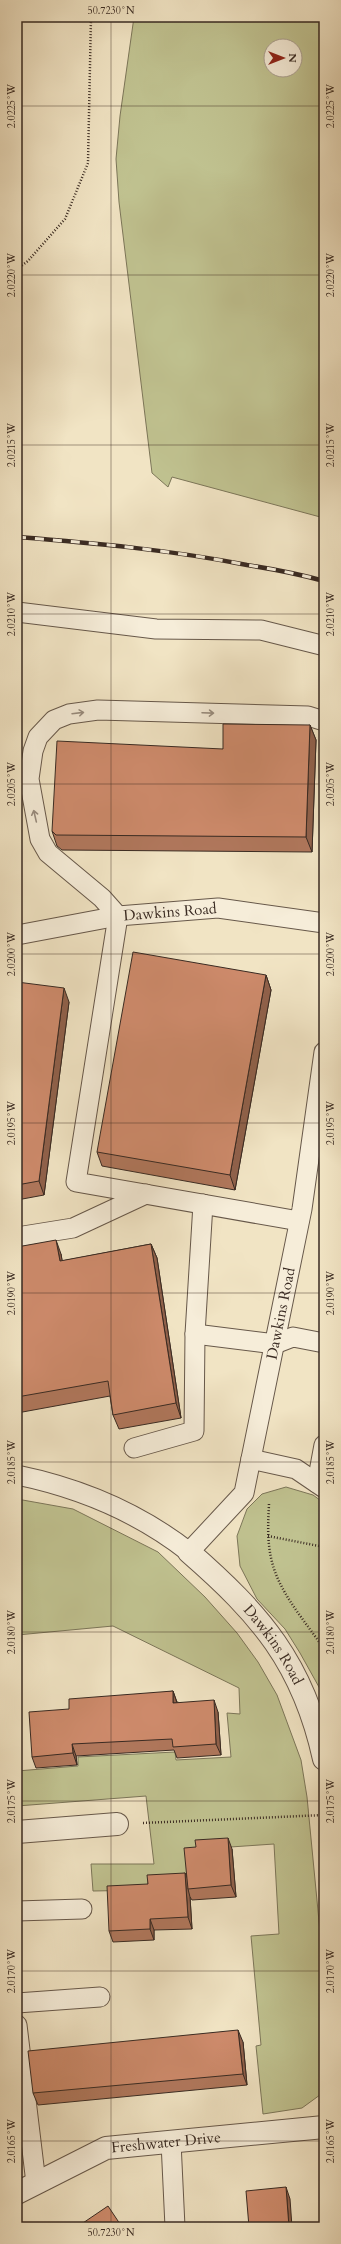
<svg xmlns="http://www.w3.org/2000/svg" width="341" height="2244" font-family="Cardo,serif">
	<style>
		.green { fill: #c0c290; stroke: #7c7659; fill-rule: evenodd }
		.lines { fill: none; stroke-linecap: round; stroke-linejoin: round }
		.service-casing { stroke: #67584a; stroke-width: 21 }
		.minor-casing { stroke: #67584a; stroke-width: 24 }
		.path { stroke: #392a22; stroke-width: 2.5; stroke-dasharray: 1 2; stroke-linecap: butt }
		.service { stroke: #f6edd9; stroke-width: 19 }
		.minor { stroke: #f6edd9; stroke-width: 22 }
		.rail-casing { stroke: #392a22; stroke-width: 4.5 }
		.rail { stroke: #f6edd9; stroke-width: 3; stroke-dasharray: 9; stroke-linecap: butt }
		.wall { fill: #b0775c; stroke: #392a22 }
		.shaded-wall { fill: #90614b; stroke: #392a22 }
		.building { fill: #cd8a6b; stroke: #392a22 }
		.oneway { stroke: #988c7e }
		.ticks { fill: none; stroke: #392a22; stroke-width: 1; stroke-opacity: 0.45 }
		.labels { text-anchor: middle; stroke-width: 4; stroke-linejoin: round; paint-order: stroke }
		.street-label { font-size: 15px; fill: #392a22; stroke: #f6edd9 }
		.neatline { fill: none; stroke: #392a22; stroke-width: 1.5 }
		.ticks-label { font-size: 10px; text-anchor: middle; fill: #392a22 }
	</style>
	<rect width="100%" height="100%" fill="#f1e4c4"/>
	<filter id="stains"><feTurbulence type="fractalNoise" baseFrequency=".005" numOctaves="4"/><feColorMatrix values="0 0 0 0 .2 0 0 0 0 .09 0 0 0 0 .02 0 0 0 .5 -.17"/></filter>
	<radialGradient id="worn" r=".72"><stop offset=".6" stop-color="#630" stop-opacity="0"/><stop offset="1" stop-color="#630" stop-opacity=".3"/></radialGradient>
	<g class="green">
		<path d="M134,17H324V518L172,477L168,487L152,473L119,202L116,159L120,116ZM271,46H295V70H271Z"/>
		<polygon points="286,1487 313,1495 324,1503 324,1696 300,1653 285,1629 257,1599 240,1566 237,1536 247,1509 262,1494"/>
		<polygon points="17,1499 73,1509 158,1552 205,1597 237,1633 258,1662 277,1695 301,1760 307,1797 324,1973 324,2092 302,2108 263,2114 256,2046 261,2045 251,1936 279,1934 274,1844 187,1850 188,1877 148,1880 147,1890 93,1891 91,1864 154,1864 146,1796 17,1806 17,1771 78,1766 78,1757 175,1752 176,1760 231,1757 227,1713 240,1714 239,1688 113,1626 17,1635"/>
	</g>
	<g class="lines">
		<g class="service-casing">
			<g id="service">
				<polyline points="17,612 156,629 261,630 321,645"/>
				<path id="s1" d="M17,935L118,916L218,908L324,923"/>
				<polyline points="299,1221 76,1182 118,916 102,898 48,853 40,839 29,779 33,751 38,737 54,720 69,714 98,710 308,716 324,721"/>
				<polyline points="17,1237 73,1228 146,1194"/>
				<polyline points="195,1334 275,1344 293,1337 324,1343"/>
				<polyline points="134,1448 194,1431 195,1334 203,1204"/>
				<polyline points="251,1459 296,1469 324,1488"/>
				<path id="s2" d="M17,1475C80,1488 138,1512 189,1552L244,1493L302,1209L324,1052"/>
				<polyline points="317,1483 324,1445"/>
				<polyline points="17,1911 82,1909"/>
				<polyline points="17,2003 100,1997"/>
				<polyline points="17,2025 36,2183"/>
				<polyline points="171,2142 175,2227"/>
			</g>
		</g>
		<g class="minor-casing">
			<g id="minor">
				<path id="s3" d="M189,1552C260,1614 303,1663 324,1759"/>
				<polyline points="17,1832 117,1824"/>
				<path id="s4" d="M17,2193L106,2148L324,2127"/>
			</g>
		</g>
		<g class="path">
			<polyline points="17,269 28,261 65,219 88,163 91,17"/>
			<path d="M269,1504C268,1524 267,1543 272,1562C280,1594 306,1622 324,1649"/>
			<polyline points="268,1536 324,1547"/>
			<polyline points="143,1823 324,1815"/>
		</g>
		<use href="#service" class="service"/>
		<use href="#minor" class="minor"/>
		<g class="rail-casing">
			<path id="rail" d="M17,537C94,543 171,550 247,565C273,569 299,574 324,581"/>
		</g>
		<use href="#rail" class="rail"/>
	</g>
	<g class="wall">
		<polygon points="310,725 316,740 312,852 62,850 57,846 52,831 223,749"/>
		<polygon points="266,975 271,990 235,1190 102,1166 97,1152"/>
		<polygon points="17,982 69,1002 44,1195 17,1200"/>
		<polygon points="151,1244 157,1258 181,1418 119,1429 113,1415 110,1396 17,1413 17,1247 61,1254 62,1261"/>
		<polygon points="173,1691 177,1702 218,1712 221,1755 177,1758 174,1750 76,1756 77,1765 36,1768 32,1757 69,1709"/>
		<polygon points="232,1849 236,1897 192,1900 190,1897 192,1929 154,1930 154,1940 113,1942 109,1931 148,1884 185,1873 187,1876"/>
		<polygon points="243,2042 247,2085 38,2105 33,2093"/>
	</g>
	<g class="shaded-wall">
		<polygon points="310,725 316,740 312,852 306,837"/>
		<polygon points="266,975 271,990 235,1190 230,1175"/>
		<polygon points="64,988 69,1002 44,1195 39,1181"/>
		<polygon points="56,1240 61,1254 65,1276 60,1261"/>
		<polygon points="151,1244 157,1258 181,1418 176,1403"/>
		<polygon points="173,1691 177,1703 173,1703"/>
		<polygon points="214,1700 218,1712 221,1755 216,1744"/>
		<polygon points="72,1744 76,1756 77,1765 73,1753"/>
		<polygon points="228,1838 232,1849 236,1897 231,1885"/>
		<polygon points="185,1873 190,1884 188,1889 190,1897 192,1929 188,1917"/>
		<polygon points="150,1919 154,1930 154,1940 150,1929"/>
		<polygon points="238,2030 243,2042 247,2085 243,2074"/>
		<polygon points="286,2187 290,2199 292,2227 289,2227"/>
	</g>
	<g class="building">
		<polygon points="223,724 310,725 306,837 56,835 52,831 57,741 223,749"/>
		<polygon points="133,952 266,975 230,1175 97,1152"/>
		<polygon points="17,982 64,988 39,1181 17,1185"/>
		<polygon points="56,1240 60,1261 151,1244 176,1403 113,1415 108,1381 17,1397 17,1247"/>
		<polygon points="173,1691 173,1703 214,1700 216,1744 173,1747 172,1739 72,1744 73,1753 32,1757 29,1712 69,1709 69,1699"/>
		<polygon points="228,1838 231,1885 188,1889 184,1848 196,1847 195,1840"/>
		<polygon points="185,1873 188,1917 150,1919 150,1929 109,1931 107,1886 148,1884 147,1875"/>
		<polygon points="238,2030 243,2074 33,2093 28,2051"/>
		<polygon points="286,2187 289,2227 249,2227 246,2191"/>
		<polygon points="108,2206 122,2227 77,2227"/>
	</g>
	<defs><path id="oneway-shaft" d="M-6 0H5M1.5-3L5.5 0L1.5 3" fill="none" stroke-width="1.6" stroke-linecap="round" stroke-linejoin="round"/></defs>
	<g class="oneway">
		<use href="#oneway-shaft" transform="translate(78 713) rotate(-7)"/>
		<use href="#oneway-shaft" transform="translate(208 713) rotate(2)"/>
		<use href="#oneway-shaft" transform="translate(35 816) rotate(-103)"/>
	</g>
	<path class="ticks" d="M111,17V2227M17,106H324M17,275H324M17,445H324M17,614H324M17,784H324M17,954H324M17,1123H324M17,1293H324M17,1462H324M17,1632H324M17,1801H324M17,1971H324M17,2141H324"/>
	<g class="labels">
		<g class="street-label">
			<text dy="5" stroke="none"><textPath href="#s1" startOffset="155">Dawkins Road</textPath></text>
			<text dy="5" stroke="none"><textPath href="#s2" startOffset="454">Dawkins Road</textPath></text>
			<text dy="5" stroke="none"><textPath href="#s3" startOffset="126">Dawkins Road</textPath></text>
			<text dy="5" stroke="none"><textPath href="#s4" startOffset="160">Freshwater Drive</textPath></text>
		</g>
	</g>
	<rect width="341" height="2244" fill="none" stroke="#f1e4c4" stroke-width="44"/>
	<g transform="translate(283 58) rotate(90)"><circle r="19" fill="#f6edd9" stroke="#aa9f90"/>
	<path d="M0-3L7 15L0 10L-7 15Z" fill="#8f2418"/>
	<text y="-6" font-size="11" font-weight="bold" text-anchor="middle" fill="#392a22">N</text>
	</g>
	<rect x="22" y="22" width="297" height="2200" class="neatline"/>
	<g class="ticks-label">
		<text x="111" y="14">50.7230°N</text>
		<text transform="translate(330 106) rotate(-90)" y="4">2.0225°W</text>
		<text transform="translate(11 106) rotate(-90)" y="4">2.0225°W</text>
		<text transform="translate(11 275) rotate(-90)" y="4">2.0220°W</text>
		<text transform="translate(330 275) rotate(-90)" y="4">2.0220°W</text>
		<text transform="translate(11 445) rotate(-90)" y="4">2.0215°W</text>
		<text transform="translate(330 445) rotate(-90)" y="4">2.0215°W</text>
		<text transform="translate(11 614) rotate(-90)" y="4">2.0210°W</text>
		<text transform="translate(330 614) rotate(-90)" y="4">2.0210°W</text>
		<text transform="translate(330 784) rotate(-90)" y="4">2.0205°W</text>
		<text transform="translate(11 784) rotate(-90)" y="4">2.0205°W</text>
		<text transform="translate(330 954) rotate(-90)" y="4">2.0200°W</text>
		<text transform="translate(11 954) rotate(-90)" y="4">2.0200°W</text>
		<text transform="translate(11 1123) rotate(-90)" y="4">2.0195°W</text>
		<text transform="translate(330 1123) rotate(-90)" y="4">2.0195°W</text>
		<text transform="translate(330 1293) rotate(-90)" y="4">2.0190°W</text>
		<text transform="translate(11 1293) rotate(-90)" y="4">2.0190°W</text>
		<text transform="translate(11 1462) rotate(-90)" y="4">2.0185°W</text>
		<text transform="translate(330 1462) rotate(-90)" y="4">2.0185°W</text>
		<text transform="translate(330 1632) rotate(-90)" y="4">2.0180°W</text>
		<text transform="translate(11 1632) rotate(-90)" y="4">2.0180°W</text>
		<text transform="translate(11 1801) rotate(-90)" y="4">2.0175°W</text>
		<text transform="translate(330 1801) rotate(-90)" y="4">2.0175°W</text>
		<text transform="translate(11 1971) rotate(-90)" y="4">2.0170°W</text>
		<text transform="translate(330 1971) rotate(-90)" y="4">2.0170°W</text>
		<text transform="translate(11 2141) rotate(-90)" y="4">2.0165°W</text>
		<text transform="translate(330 2141) rotate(-90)" y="4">2.0165°W</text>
		<text x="111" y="2236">50.7230°N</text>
	</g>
	<rect width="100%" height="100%" filter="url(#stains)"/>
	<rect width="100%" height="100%" fill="url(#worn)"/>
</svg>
